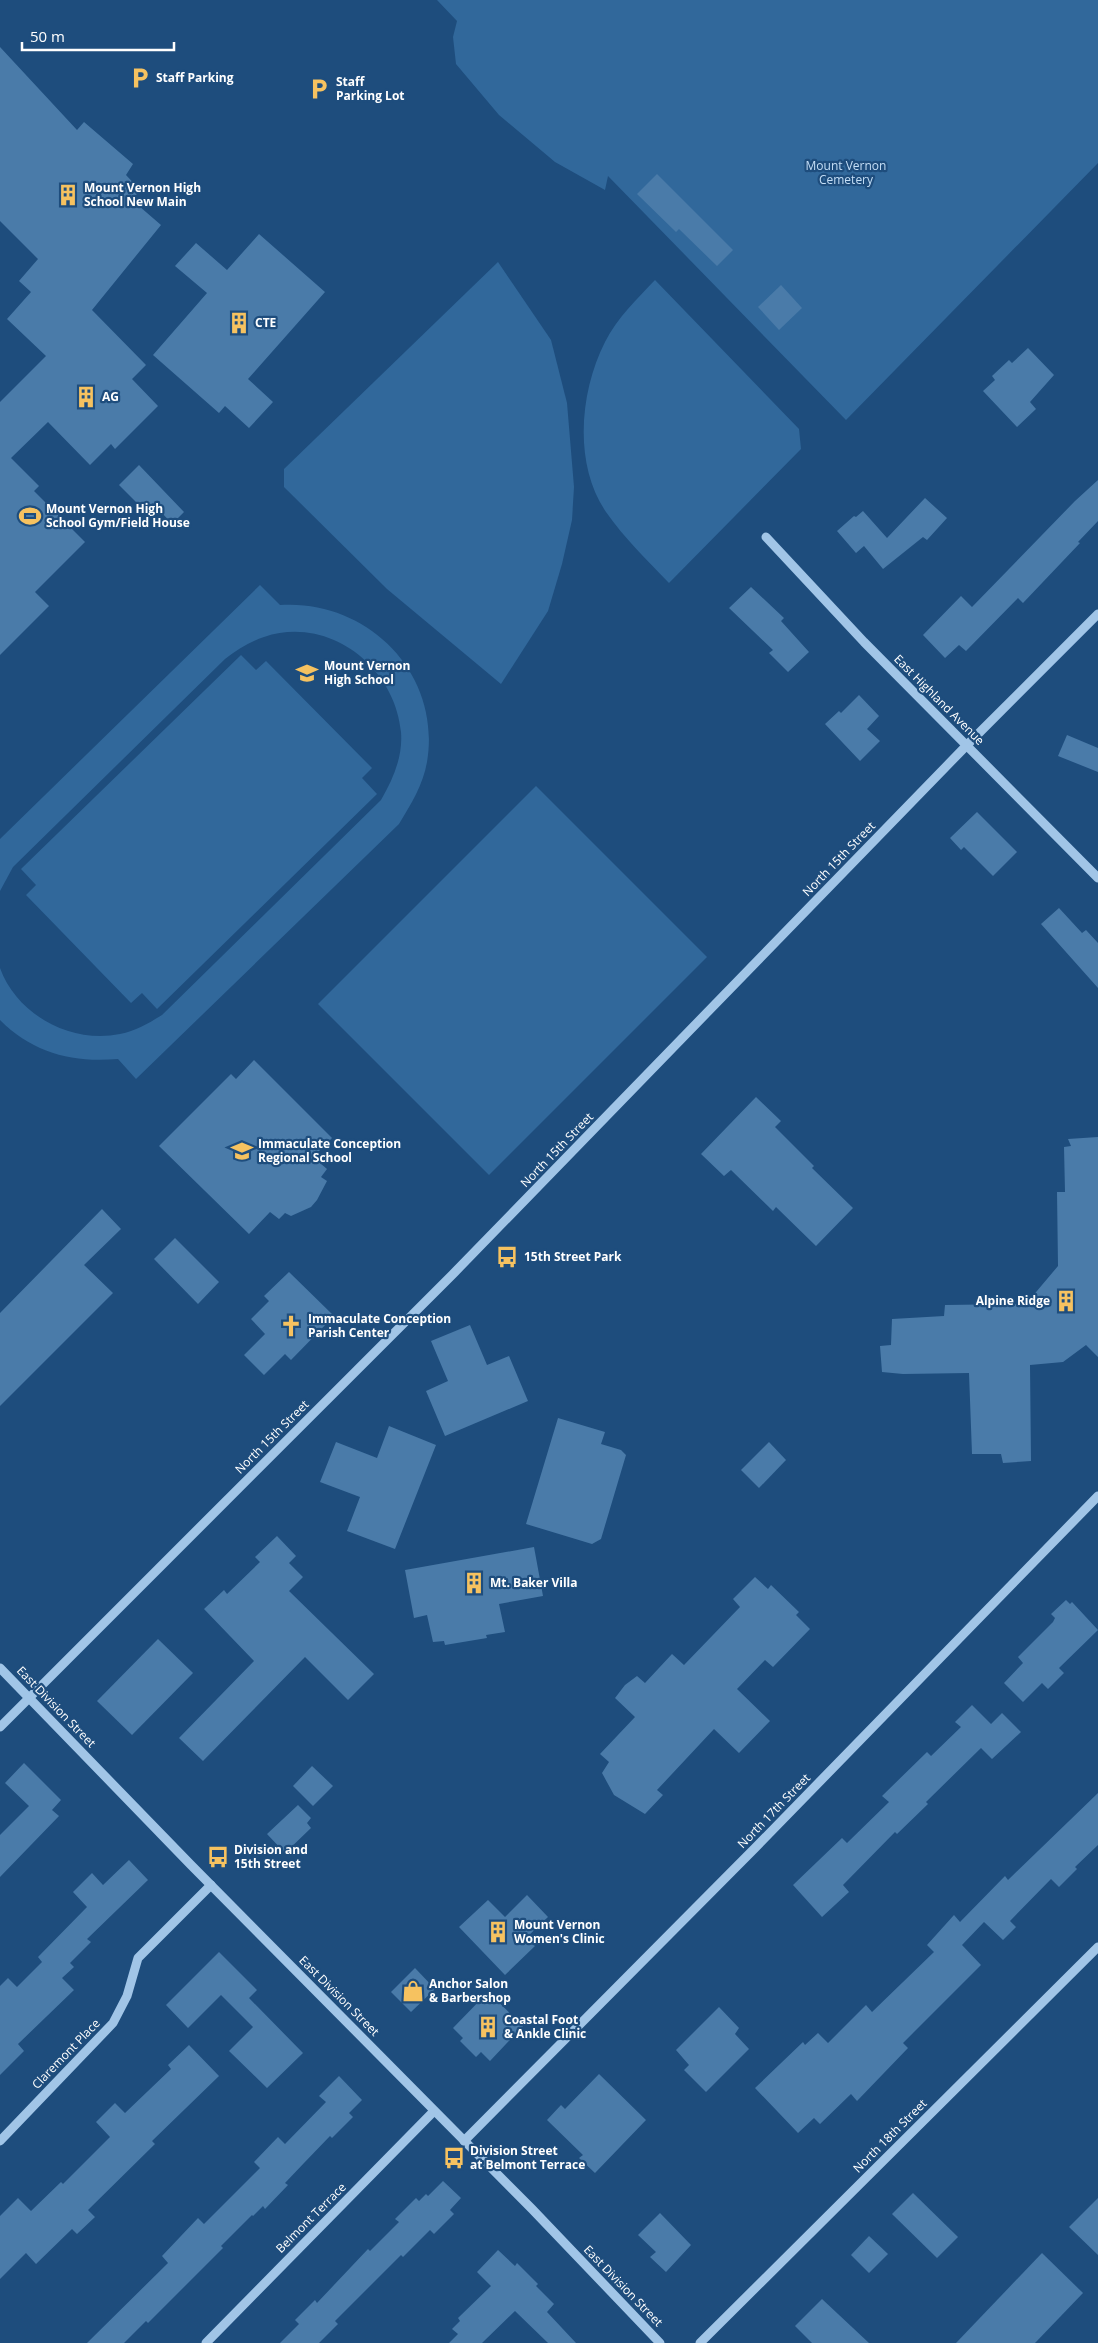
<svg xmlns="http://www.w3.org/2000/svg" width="1098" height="2343" font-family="'Open Sans',sans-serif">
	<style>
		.green { fill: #31689b }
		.building { fill: #4a7ba9 }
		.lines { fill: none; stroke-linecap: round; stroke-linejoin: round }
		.minor { stroke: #a1c5e7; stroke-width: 9 }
		.labels { text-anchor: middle; stroke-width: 4.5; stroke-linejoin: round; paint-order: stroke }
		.poi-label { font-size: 12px; font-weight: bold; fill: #fff; stroke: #1e4d7d; text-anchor: start }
		.park-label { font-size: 12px; fill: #c4def6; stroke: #1e4d7d }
		.street-label { font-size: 12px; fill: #fff; stroke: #1e4d7d }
	</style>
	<rect width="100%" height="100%" fill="#1e4d7d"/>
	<g class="green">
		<polygon points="437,0 1098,0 1098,163 846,420 608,176 605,190 555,162 499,115 456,64 453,37 457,21"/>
		<polygon points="498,262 551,340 567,403 574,487 572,520 562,564 548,611 501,684 387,589 284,487 284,469"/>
		<path d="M655,280L799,429L801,449L669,583C648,561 624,538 606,512C573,464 580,391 605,342C617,318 638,298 655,280Z"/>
		<path d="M260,585L280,605C367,599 442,673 427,762C423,785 411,804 399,824L136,1079L118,1059C72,1063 33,1053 0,1020V968C17,1015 71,1044 120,1034C136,1031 149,1023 162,1015L381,800C393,779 403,757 401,732C395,667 329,615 264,637C249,642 237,650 225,659L13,867L0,891V839Z"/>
		<polygon points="241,655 256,670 266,661 372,768 362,778 377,794 157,1009 142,993 131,1003 26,895 36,885 21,869"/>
		<polygon points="536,786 707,957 489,1175 318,1004"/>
	</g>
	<g class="building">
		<polygon points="0,47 77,130 84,122 133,164 126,175 140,190 132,200 161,225 92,310 146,365 132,379 158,406 115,449 111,444 90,465 48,422 11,458 39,486 34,491 85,542 35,592 49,606 0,655 0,402 46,356 7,319 31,292 19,281 38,259 0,221"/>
		<polygon points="657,174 733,250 717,266 679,229 676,232 637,194"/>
		<polygon points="259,234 325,292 248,379 273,402 249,428 225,406 219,413 153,355 207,293 175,266 196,243 227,270"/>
		<polygon points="781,285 802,308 779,330 758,307"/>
		<polygon points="1028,348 1054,375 1030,402 1036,409 1017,427 983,391 995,380 992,376 1009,360 1012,363"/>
		<polygon points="139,465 184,512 172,524 153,503 145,511 119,485"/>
		<polygon points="1098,480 1098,521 1078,542 1080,543 1023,603 1018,598 966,651 959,645 945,658 923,635 961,596 972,607 1075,501"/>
		<polygon points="925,498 947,518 927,540 923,537 883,569 864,546 856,553 837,531 854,516 856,517 863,511 887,538"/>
		<polygon points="751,587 784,618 781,621 809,652 788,672 769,653 773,650 729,608"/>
		<polygon points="859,695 879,716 867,729 880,741 860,761 825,724 839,711 841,713"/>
		<polygon points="1067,735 1098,748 1098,772 1058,756"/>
		<polygon points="977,812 1017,852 993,876 964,847 961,850 950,838"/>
		<polygon points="1059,908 1082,933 1086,930 1098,943 1098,988 1041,924"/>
		<polygon points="254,1060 332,1138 313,1157 327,1169 321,1177 327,1181 317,1200 311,1207 291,1216 285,1213 279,1219 270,1212 249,1234 159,1146 231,1074 236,1079"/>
		<polygon points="756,1097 781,1121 775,1127 814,1166 812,1168 853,1208 816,1246 776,1207 773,1211 731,1170 724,1176 701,1154"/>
		<polygon points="1098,1137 1098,1357 1086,1345 1063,1362 1030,1365 1031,1461 1003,1463 1001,1454 972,1454 969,1373 903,1374 882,1372 880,1346 891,1345 892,1319 944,1316 945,1305 1026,1304 1058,1266 1057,1192 1065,1192 1064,1147 1071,1146 1068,1139"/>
		<polygon points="102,1209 121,1229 84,1265 113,1293 0,1406 0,1313"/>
		<polygon points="175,1238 219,1282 198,1304 154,1259"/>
		<polygon points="289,1272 334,1316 291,1360 285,1354 264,1375 244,1355 265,1334 251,1319 269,1301 264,1296"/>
		<polygon points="470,1325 487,1365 509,1356 528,1401 445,1436 426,1391 448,1381 431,1341"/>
		<polygon points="558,1418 605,1432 601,1444 621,1450 626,1455 601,1539 592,1544 526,1524"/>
		<polygon points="389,1426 436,1445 395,1549 347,1531 360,1497 320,1482 336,1442 377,1458"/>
		<polygon points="769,1442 786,1460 759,1488 741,1470"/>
		<polygon points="277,1536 296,1556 289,1563 303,1577 289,1591 374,1674 348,1700 305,1657 203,1761 179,1738 254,1661 204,1609 224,1590 227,1594 260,1562 255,1557"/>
		<polygon points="534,1547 543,1596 499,1604 505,1632 486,1635 487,1638 445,1645 444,1641 433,1642 427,1615 414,1618 405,1570"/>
		<polygon points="755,1577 768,1589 771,1585 799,1612 796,1615 810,1629 773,1667 765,1660 737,1689 770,1721 739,1753 714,1729 657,1790 663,1795 645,1814 614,1795 602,1773 609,1762 600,1754 635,1717 615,1698 625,1685 637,1676 645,1683 672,1654 684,1665 740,1607 733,1599"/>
		<polygon points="1066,1600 1070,1604 1072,1602 1098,1630 1059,1668 1064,1673 1048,1689 1042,1683 1023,1702 1004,1683 1023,1663 1018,1657 1053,1622 1055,1618 1051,1614"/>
		<polygon points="158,1639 193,1673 132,1735 97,1701"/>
		<polygon points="972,1705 991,1724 1002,1713 1021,1732 992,1759 981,1748 926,1802 928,1804 897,1834 895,1832 843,1885 849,1892 822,1917 793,1885 842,1838 847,1843 889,1802 882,1796 927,1752 931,1756 961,1727 955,1722"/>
		<polygon points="24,1763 61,1800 52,1810 59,1816 0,1877 0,1835 29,1806 5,1783"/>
		<polygon points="312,1766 333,1786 313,1806 293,1786"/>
		<polygon points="1098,1793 1098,1845 1075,1867 1077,1869 1059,1887 1051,1879 1010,1921 1016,1927 1003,1940 984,1922 962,1945 981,1965 903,2043 908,2048 857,2101 851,2094 820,2124 814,2118 798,2133 755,2088 803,2042 805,2045 818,2033 828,2043 866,2005 872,2012 934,1952 927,1945 954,1915 960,1922 1005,1876 1008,1880"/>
		<polygon points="298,1805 311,1818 307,1823 311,1828 285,1853 267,1834"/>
		<polygon points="129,1860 148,1880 87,1939 91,1942 70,1963 74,1967 62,1978 74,1990 18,2044 24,2051 0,2075 0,1986 8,1978 17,1987 42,1962 38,1957 87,1907 73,1892 92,1873 103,1885"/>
		<polygon points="527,1895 548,1917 526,1938 535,1946 505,1975 459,1927 488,1900 505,1917"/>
		<polygon points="219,1952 257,1990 249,1998 303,2053 267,2088 229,2051 253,2027 221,1995 188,2028 166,2005"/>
		<polygon points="415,1968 435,1989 411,2012 391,1992"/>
		<polygon points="488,1992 523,2026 490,2061 481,2052 476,2057 460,2041 463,2038 453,2028"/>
		<polygon points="719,2007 739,2028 735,2034 749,2049 706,2092 684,2070 689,2065 676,2050"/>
		<polygon points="189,2045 219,2076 152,2141 155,2144 88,2210 95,2217 77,2234 72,2229 36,2264 26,2253 0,2279 0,2216 18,2198 31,2211 61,2182 63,2184 110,2137 96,2122 115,2103 125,2113 171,2069 168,2065"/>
		<polygon points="599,2074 646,2120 595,2173 579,2158 583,2155 547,2120 561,2105 565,2109"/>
		<polygon points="339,2076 362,2100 349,2113 353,2117 332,2138 330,2136 304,2163 285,2183 288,2185 265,2209 263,2206 253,2216 252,2215 221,2246 223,2248 148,2323 146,2321 124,2343 87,2343 168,2263 162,2256 198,2218 204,2224 260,2168 254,2162 278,2137 285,2144 326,2102 319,2096"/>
		<polygon points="443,2181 461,2198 450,2210 454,2214 434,2234 430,2230 403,2257 401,2255 335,2321 338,2324 319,2343 280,2343 299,2324 295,2320 315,2300 317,2303 368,2249 370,2251 399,2222 395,2219 416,2198 419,2201 426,2194 428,2196"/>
		<polygon points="913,2193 958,2237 937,2258 892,2214"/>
		<polygon points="1098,2198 1098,2255 1069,2227"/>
		<polygon points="660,2213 691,2245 666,2272 650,2257 656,2252 638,2235"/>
		<polygon points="869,2236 888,2254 869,2273 851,2255"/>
		<polygon points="498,2250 515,2266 517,2263 538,2284 536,2286 554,2304 547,2312 576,2343 548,2343 515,2311 482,2343 449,2343 458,2334 452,2329 460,2321 458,2318 491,2286 477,2272"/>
		<polygon points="1042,2253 1083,2293 1035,2343 956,2343"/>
		<polygon points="822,2299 869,2343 812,2343 795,2326"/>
	</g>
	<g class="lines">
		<g class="minor">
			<polyline points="766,537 864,642 1098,878"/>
			<polyline points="0,1668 191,1865 532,2209 660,2343"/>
			<polyline points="0,1727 454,1273 967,745 1098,614"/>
			<polyline points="0,2141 113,2023 127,1996 138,1958 211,1885"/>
			<polyline points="464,2141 756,1847 1098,1496"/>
			<polyline points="206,2343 434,2111"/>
			<polyline points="700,2343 1098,1947"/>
		</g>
	</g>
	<defs>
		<g id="parking-bare" transform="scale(1.725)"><path d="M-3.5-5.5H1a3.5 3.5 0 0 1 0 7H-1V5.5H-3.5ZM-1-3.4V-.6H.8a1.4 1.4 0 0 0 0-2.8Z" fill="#f6c260" stroke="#1e4d7d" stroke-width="2.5" paint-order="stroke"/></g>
		<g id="building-bare" transform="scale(1.725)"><path d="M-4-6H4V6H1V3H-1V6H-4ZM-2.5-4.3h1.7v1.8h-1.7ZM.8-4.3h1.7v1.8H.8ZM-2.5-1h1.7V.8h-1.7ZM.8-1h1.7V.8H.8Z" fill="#f6c260" stroke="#1e4d7d" stroke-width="2.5" paint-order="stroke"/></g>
		<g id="stadium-bare" transform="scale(1.725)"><path d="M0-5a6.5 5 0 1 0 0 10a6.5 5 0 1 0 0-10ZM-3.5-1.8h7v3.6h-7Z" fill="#f6c260" stroke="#1e4d7d" stroke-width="2.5" paint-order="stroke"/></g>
		<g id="school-bare" transform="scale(1.725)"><path d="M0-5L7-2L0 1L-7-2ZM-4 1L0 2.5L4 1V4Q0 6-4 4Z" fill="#f6c260" stroke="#1e4d7d" stroke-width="2.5" paint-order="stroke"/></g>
		<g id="bus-bare" transform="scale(1.725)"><path d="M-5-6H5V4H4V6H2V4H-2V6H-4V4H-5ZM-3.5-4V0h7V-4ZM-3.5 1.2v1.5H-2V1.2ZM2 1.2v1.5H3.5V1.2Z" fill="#f6c260" stroke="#1e4d7d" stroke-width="2.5" paint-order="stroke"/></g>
		<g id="church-bare" transform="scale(1.725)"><path d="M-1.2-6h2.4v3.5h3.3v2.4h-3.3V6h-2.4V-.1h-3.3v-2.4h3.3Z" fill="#f6c260" stroke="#1e4d7d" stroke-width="2.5" paint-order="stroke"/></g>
		<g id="shop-bare" transform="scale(1.725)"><path d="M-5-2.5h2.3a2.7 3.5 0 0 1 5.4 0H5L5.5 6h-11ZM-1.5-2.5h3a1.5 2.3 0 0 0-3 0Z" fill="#f6c260" stroke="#1e4d7d" stroke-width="2.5" paint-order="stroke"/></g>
	</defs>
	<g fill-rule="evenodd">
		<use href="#parking-bare" x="140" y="78"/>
		<use href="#parking-bare" x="319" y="89"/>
		<use href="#building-bare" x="68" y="195"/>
		<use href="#building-bare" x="239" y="323"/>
		<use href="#building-bare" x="86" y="397"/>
		<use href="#stadium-bare" x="30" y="516"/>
		<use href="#school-bare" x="307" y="673"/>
		<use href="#school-bare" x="242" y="1151"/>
		<use href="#bus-bare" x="507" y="1257"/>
		<use href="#building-bare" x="1066" y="1301"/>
		<use href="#church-bare" x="291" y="1326"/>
		<use href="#building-bare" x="474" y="1583"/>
		<use href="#bus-bare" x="218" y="1857"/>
		<use href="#building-bare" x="498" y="1932"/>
		<use href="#shop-bare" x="413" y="1991"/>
		<use href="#building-bare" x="488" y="2027"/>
		<use href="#bus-bare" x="454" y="2158"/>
	</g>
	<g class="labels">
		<g class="poi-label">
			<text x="156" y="82">Staff Parking</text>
			<text x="336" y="86">Staff<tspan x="336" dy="14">Parking Lot</tspan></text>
			<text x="84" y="192">Mount Vernon High<tspan x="84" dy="14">School New Main</tspan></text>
			<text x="255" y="327">CTE</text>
			<text x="102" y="401">AG</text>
			<text x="46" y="513">Mount Vernon High<tspan x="46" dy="14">School Gym/Field House</tspan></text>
			<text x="324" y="670">Mount Vernon<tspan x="324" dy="14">High School</tspan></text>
			<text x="258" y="1148">Immaculate Conception<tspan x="258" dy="14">Regional School</tspan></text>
			<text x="524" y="1261">15th Street Park</text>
			<text x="1050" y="1305" text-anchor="end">Alpine Ridge</text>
			<text x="308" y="1323">Immaculate Conception<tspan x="308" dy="14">Parish Center</tspan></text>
			<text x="490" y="1587">Mt. Baker Villa</text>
			<text x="234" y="1854">Division and<tspan x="234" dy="14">15th Street</tspan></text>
			<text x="514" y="1929">Mount Vernon<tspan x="514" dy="14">Women's Clinic</tspan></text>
			<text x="429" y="1988">Anchor Salon<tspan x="429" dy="14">&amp; Barbershop</tspan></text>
			<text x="504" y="2024">Coastal Foot<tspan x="504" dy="14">&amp; Ankle Clinic</tspan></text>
			<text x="470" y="2155">Division Street<tspan x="470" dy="14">at Belmont Terrace</tspan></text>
		</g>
		<g class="park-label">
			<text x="846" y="170">Mount Vernon<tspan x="846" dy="14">Cemetery</tspan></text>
		</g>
		<g class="street-label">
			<text transform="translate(939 700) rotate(45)" y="4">East Highland Avenue</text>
			<text transform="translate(839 859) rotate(-46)" y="4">North 15th Street</text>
			<text transform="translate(557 1150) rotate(-46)" y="4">North 15th Street</text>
			<text transform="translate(272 1437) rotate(-45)" y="4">North 15th Street</text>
			<text transform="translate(56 1707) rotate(46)" y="4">East Division Street</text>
			<text transform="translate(774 1811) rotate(-46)" y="4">North 17th Street</text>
			<text transform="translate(339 1996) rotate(45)" y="4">East Division Street</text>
			<text transform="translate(66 2054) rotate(-46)" y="4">Claremont Place</text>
			<text transform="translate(890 2136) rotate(-45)" y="4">North 18th Street</text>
			<text transform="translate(311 2218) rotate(-45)" y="4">Belmont Terrace</text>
			<text transform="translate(623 2286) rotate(46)" y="4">East Division Street</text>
		</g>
	</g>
	<path d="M22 42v8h152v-8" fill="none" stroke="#ffffff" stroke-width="2.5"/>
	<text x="30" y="42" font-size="15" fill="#ffffff" stroke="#1e4d7d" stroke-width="4" paint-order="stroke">50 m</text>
</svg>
